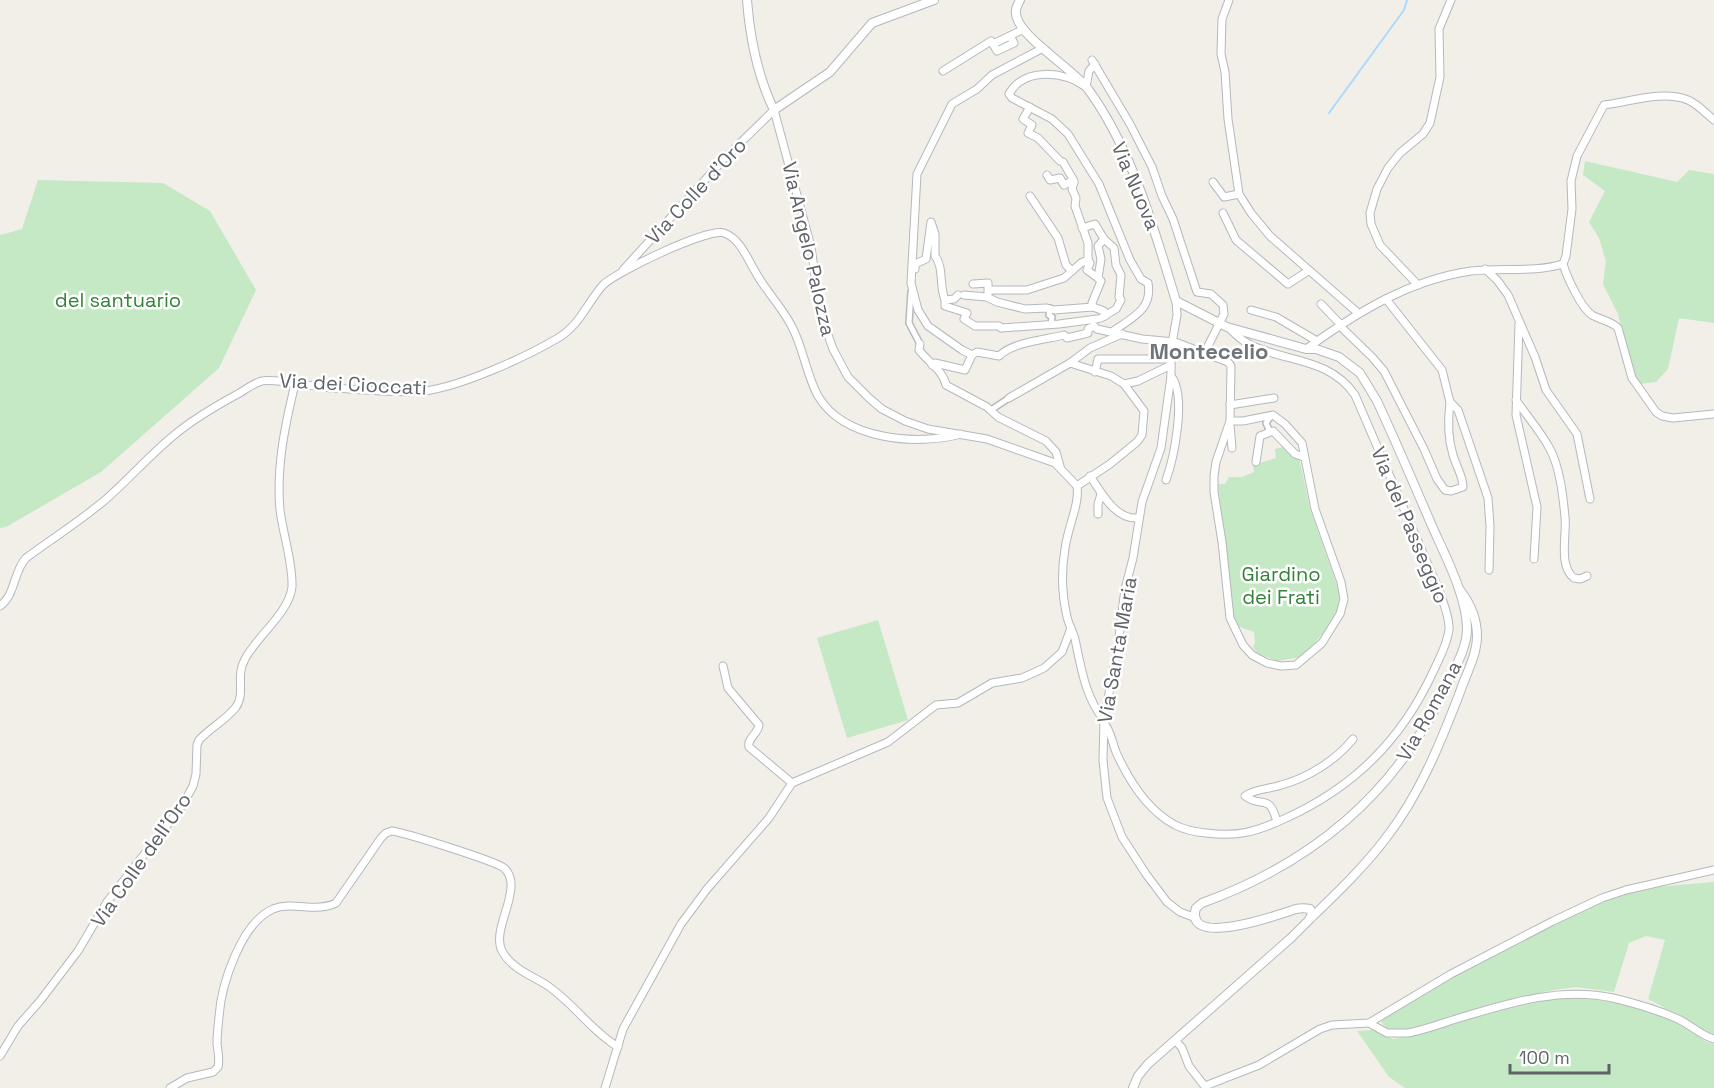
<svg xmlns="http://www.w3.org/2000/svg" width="1714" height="1088" font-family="'Space Grotesk',sans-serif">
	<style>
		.green { fill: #c5e8c5 }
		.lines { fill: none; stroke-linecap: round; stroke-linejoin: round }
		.stream { stroke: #aadaff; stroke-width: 2 }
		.pedestrian-casing { stroke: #b5b8bc; stroke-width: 8 }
		.minor-casing { stroke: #b5b8bc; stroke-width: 9 }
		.tertiary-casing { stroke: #b5b8bc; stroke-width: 10 }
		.pedestrian { stroke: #fff; stroke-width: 5 }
		.minor { stroke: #fff; stroke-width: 7 }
		.tertiary { stroke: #fff; stroke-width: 8 }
		.labels { text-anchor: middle; stroke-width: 5; stroke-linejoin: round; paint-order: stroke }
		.street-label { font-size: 20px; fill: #5f6368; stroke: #fff }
		.park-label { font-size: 20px; fill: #348238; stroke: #fff }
		.quarter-label { font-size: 22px; font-weight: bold; fill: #70757a; stroke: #fff }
	</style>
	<rect width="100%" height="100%" fill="#f1efe8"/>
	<g class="green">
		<polygon points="1585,161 1677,182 1689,170 1714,174 1714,323 1679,318 1668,369 1656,382 1638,384 1628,360 1618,314 1603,284 1606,261 1599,238 1589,222 1605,191 1583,175"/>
		<polygon points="38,180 163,183 210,211 256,290 219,368 101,472 6,527 0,528 0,235 22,229"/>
		<polygon points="1283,447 1291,453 1293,458 1299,457 1310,509 1340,594 1337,611 1334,621 1302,657 1277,661 1257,653 1253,647 1255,643 1254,632 1237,626 1234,621 1218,484 1225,484 1229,477 1242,477 1254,472 1253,465 1276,458 1275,449"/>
		<polygon points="878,620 908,720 847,738 817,638"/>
		<path d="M1714,882V1035C1695,1031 1668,1008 1648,999L1665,940L1646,936L1629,943L1614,992L1576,987L1547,991L1403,1030C1392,1031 1385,1030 1380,1019L1466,968L1561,919L1619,894L1657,887Z"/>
		<path d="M1575,998C1611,1000 1646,1007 1679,1022C1692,1027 1700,1042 1714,1044V1088H1405L1389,1077L1357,1031L1373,1030L1393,1039L1421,1034L1501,1010L1548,1000Z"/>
	</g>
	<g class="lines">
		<polyline class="stream" points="1329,113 1404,10 1407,0"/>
		<g class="pedestrian-casing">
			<g id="pedestrian">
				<polyline points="911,292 909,323 920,344"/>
				<polyline points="1050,308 1049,315 1052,317 1051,324"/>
				<polyline points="991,410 1009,398"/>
				<polyline points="1270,432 1266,423 1271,416"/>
			</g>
		</g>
		<g class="minor-casing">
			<g id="minor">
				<polyline points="1229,0 1222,19 1221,54 1225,72 1228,119 1239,194 1251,213 1270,236 1358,313"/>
				<polyline points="1010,36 1014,43 997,51 993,44 1024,29"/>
				<path d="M1043,48L992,75L977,89L952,104L917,174L911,283L918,310L928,326L962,350L972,355L977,352L999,356C1013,342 1044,340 1064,335L1067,338L1088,333V329L1094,326L1097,329L1142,339L1175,342L1228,362L1231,366L1230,421L1216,462L1214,476V492L1222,542L1230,618L1243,645L1252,655L1267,663L1281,666L1296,665L1322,643L1340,614L1344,599L1341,582L1315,509L1302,443L1285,424L1273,415L1243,421H1230"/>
				<polyline points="1092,60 1130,124 1152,167 1162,196 1173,219 1197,292 1211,294 1223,305 1224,314 1205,352"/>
				<path d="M1095,64L1089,71L1086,87C1064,71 1024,67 1009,94L1012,98L1052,119L1068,134L1099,184L1130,260L1141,279L1148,283C1153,310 1131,318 1112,332"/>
				<polyline points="943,71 991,41 993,44"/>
				<polyline points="1030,107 1023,119 1032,125 1028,133 1038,138 1060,161 1063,162 1074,181 1072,189 1076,198 1075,206 1088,243 1088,260 1090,263 1087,270 1098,278"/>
				<path d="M1714,120C1706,114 1698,104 1688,100C1662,90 1630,102 1604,105L1577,156L1571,181L1572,209L1566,256L1563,264C1567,277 1581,308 1592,315C1601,320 1611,321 1618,328L1632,378L1656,412L1662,416L1673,418L1714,414"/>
				<polyline points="1047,175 1050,180 1060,178 1064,185 1070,182 1074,183"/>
				<polyline points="1213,182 1224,197 1239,194"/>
				<polyline points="1030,196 1058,238 1066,265 1072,271"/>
				<polyline points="1223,213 1236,240 1288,284 1308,271"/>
				<polyline points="1082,228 1095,224 1104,239 1114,248 1116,265 1121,275 1119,297 1121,300 1116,309 1101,318"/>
				<path d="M915,269V264L926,259L931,222L935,234V256C944,267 939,286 945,300"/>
				<polyline points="1485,269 1497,280 1508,295 1535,357 1546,390 1577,434 1590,499"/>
				<polyline points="623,270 724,159 774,110 811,247 818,298 823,321 833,349 848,377 869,398 882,409 905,421 928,429 987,439 1055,463 1077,486"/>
				<polyline points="973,284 988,283 988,294"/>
				<polyline points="1418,285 1380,245 1371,224 1370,213 1377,189 1388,168 1400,153 1423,134 1430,123 1440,77 1439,29 1451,0"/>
				<polyline points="990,290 1027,290 1064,278 1081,263 1088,260"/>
				<polyline points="958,295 954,299 945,300 945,306 967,313 964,319 975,326 999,326 1001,328 1059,324 1097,319"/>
				<polyline points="964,295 987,297 997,302 1025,309 1047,308 1054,310 1093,307 1104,311 1105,316"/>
				<polyline points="1386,299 1442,370 1450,402 1458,410 1488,498 1490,526 1489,570"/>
				<polyline points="1321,304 1341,325"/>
				<polyline points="1093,307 1092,303 1101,281 1098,278 1101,259 1098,246 1104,239"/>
				<polyline points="1251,310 1276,317 1317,341"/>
				<polyline points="1519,324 1516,415 1537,507 1534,559"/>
				<path d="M1340,326L1372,357L1384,371L1424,449L1437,479L1445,490L1451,491L1463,487C1463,476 1456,466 1453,455C1448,439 1448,418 1450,402"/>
				<path d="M920,344L919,350C928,362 943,370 946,385L987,407L998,417L1046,441L1056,452L1060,466"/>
				<polyline points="1171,349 1177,315 1176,301"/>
				<path d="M1306,349C1356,313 1409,280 1471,271C1501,267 1533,273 1563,264"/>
				<polyline points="1171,353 1171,376 1161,448 1142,502 1133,558 1125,589 1118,645 1104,720 1103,760 1107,798 1122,837 1146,874 1167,902 1180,912 1196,918"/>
				<polyline points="1070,363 1111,376 1124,384 1138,381 1171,365"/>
				<polyline points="932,365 935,363 965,370 972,355"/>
				<polyline points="1095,372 1098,359 1171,359"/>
				<polyline points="1009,398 1070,363 1090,348 1122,334"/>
				<path d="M1516,400C1527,416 1541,432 1550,449C1560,468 1563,496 1565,517C1567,535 1558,566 1574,578L1580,579L1587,576"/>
				<polyline points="1230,405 1274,398"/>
				<polyline points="1230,425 1232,448"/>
				<polyline points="1256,462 1260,436 1273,431 1295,454 1304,457"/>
				<path d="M1090,476C1101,492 1115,520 1138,518"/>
				<path d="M1166,480C1174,458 1187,395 1171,376"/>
				<polyline points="1098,514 1098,504 1101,494"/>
				<path d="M0,606C16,594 13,572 26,558C52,539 80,521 105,500C129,479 149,456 173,436C192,420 214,407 236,395C244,391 253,383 262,381C272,378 316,387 331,388C361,389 394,394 424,391C460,387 526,357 558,338C580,325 587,303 603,285C616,272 707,228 724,233C740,238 748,260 756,273C767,293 785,310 794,331C804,352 807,376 818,396C844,440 917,446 961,434"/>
				<path d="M723,666L728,688L759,725C758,734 747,738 749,747L792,783"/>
				<path d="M1104,720C1085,697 1081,667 1075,639C1073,632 1069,625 1067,617C1062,595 1061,572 1065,549C1067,529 1080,504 1077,486L1110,464L1137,442L1142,435L1144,411L1124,384"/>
				<path d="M1104,723C1111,731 1112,742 1116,752C1129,781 1147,810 1175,825C1185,830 1195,832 1206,833C1238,837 1255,832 1284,819C1353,788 1401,741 1433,672C1439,659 1447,645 1449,630C1450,618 1444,606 1441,595L1355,395C1328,356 1284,363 1247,343C1240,339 1234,333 1229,328"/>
				<path d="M1277,822C1269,792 1262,809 1245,796C1254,789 1270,789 1281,785C1308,778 1336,760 1353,739"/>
				<path d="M1369,1023L1387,1033H1408C1424,1030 1440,1024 1456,1019C1506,1004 1560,986 1613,998C1634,1003 1658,1010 1678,1019C1691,1025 1700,1035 1714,1039"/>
				<polyline points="1176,1041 1182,1048 1189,1066 1206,1088"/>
				<path d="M0,1056L18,1026L40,1001L78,951L107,902L182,806L193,786L196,774L197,745L199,740C210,728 226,720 236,707C246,693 235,676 245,659C257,636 289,613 292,587C293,562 283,535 280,510C276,468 285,425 295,384"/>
				<polyline points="1205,1086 1259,1065 1320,1029 1332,1025 1369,1023 1451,974 1553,921 1602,898 1626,890 1714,870"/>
				<path d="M170,1088L187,1078L213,1072L218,1067C220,1060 218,1052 217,1044C217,1035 218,1026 219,1017C221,985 241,923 273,909C293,901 317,913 336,903L381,838L386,833L392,831C406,833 495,861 504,868C512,875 512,885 510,894C508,911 494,935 502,951C511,968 530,975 545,984C572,1001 590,1030 618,1047"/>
				<polyline points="605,1088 623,1029 681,924 707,889 769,818 792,783 888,742 936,705 958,703 992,683 1022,678 1044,668 1062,652 1071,628"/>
			</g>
		</g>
		<g class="tertiary-casing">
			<g id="tertiary">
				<path d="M747,0C750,39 757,75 774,110L830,72L872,23L934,0"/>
				<path d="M1020,0C1017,6 1014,11 1017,18C1024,40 1072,68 1088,89C1133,151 1154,229 1176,301L1227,327L1306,349H1316L1339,357L1360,373L1377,401C1396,442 1414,484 1432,526C1445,555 1467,597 1467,629C1467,649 1453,671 1445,689C1394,795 1312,863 1202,903L1196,908C1183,950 1283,913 1296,909C1301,908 1305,908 1310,909L1312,914L1309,920L1292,937L1148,1064L1138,1076L1133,1088"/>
				<path d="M1311,918C1337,893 1364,867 1386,838C1420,794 1440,744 1460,692C1466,674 1477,655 1477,636C1477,618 1470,603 1460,590"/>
			</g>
		</g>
		<use href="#pedestrian" class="pedestrian"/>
		<use href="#minor" class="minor"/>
		<use href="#tertiary" class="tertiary"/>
	</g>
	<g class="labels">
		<g class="street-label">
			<text transform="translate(1136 186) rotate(67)" y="7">Via Nuova</text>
			<text transform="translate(696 191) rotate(-47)" y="7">Via Colle d'Oro</text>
			<text transform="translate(809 249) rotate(77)" y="7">Via Angelo Palozza</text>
			<text transform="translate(353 384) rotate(3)" y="7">Via dei Cioccati</text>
			<text transform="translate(1410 525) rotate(67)" y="7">Via del Passeggio</text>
			<text transform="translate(1117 650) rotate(-80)" y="7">Via Santa Maria</text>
			<text transform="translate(1429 711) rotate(-61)" y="7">Via Romana</text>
			<text transform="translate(141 860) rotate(-55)" y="7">Via Colle dell'Oro</text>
		</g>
		<g class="park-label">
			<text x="118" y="307">del santuario</text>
			<text x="1281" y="581">Giardino<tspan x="1281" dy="23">dei Frati</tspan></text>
		</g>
		<g class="quarter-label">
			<text x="1209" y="359">Montecelio</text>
		</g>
	</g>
	<path d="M1510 1064v9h99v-9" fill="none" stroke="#5f6368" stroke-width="3"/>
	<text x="1519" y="1064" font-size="18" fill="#5f6368" stroke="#ffffff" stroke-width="4.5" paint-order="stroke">100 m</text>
</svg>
